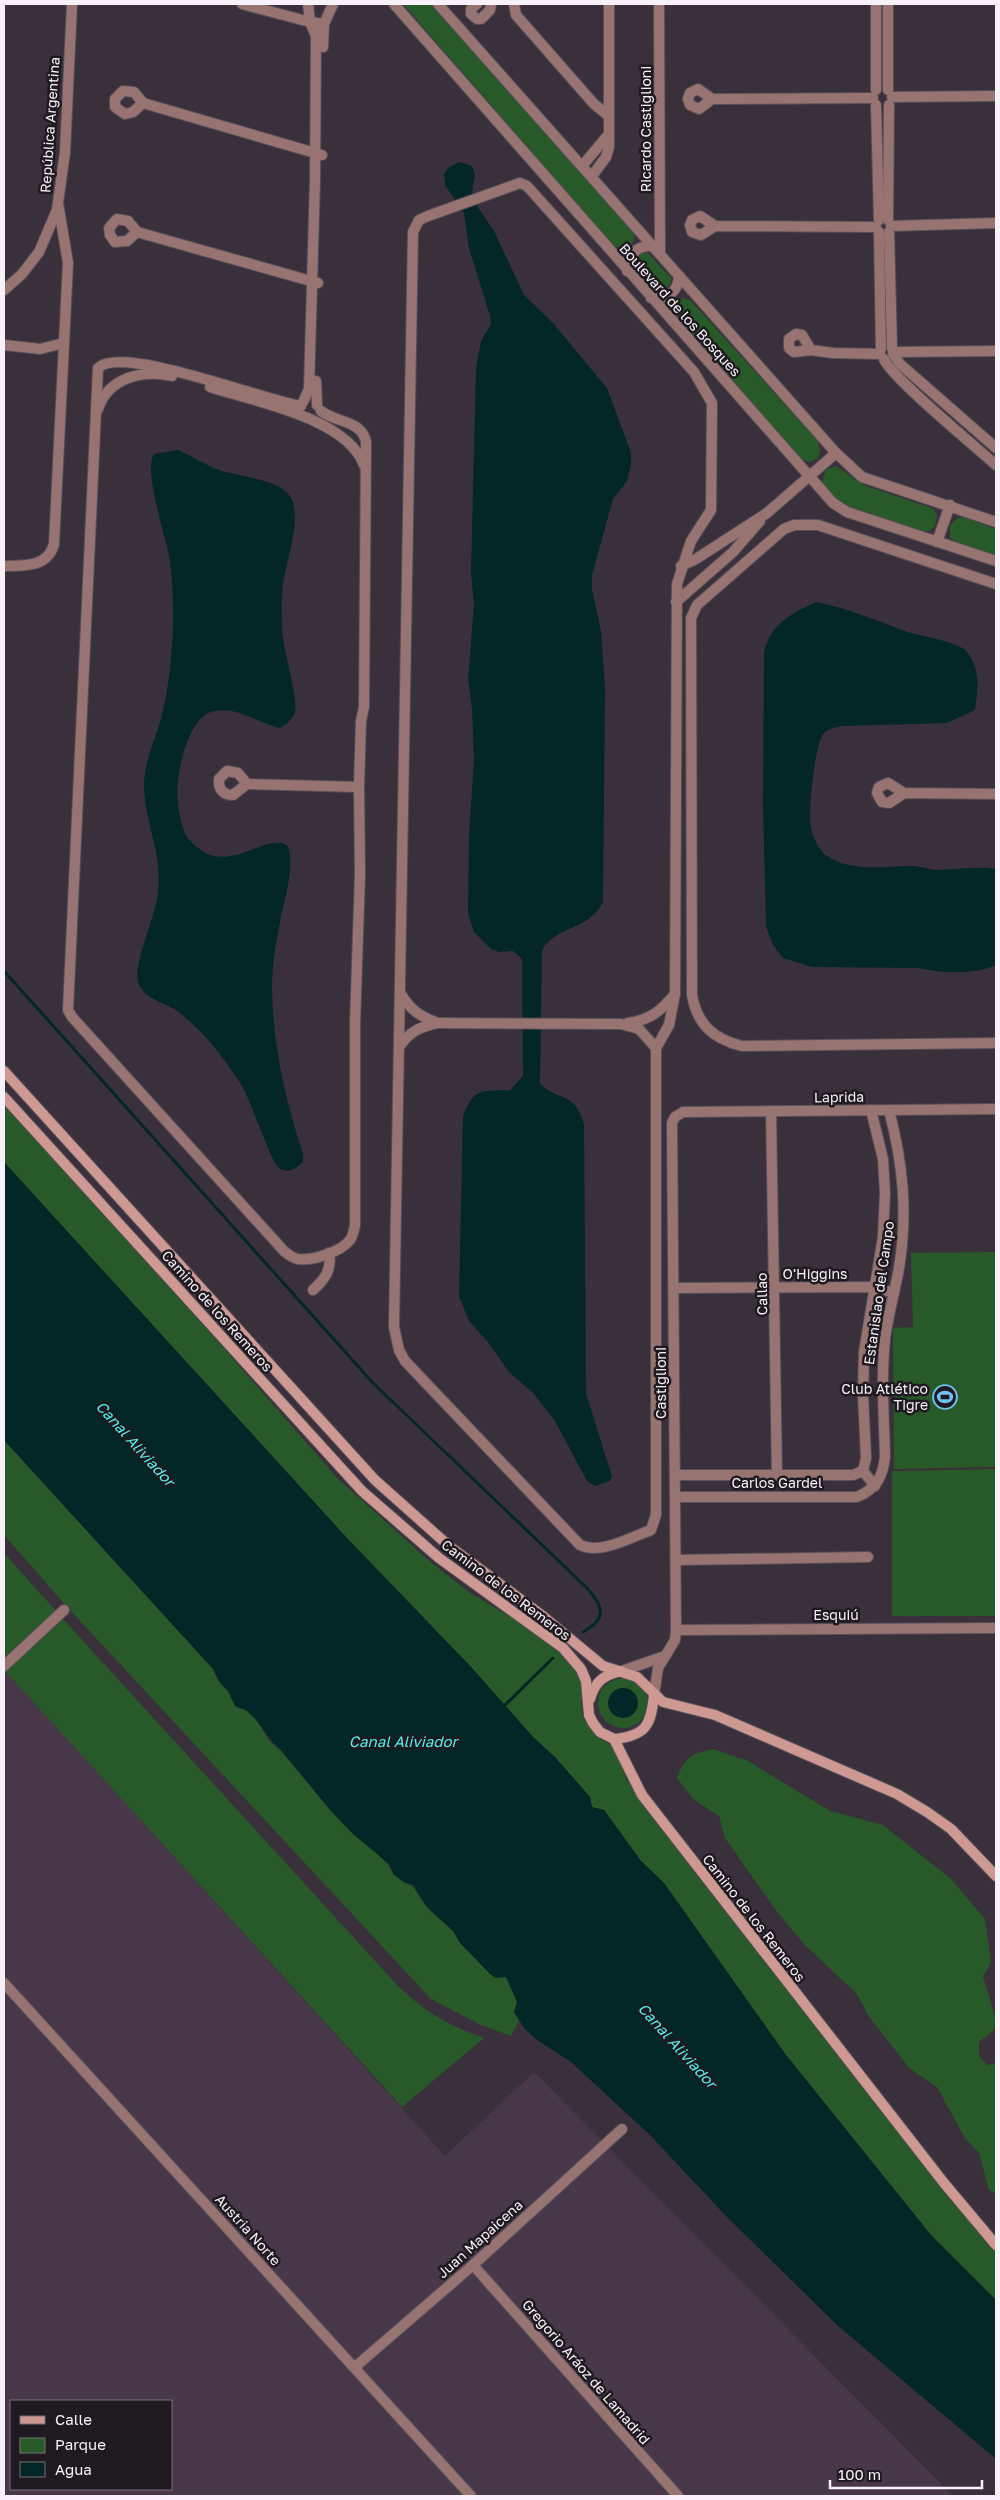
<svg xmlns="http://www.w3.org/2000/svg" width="1000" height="2500" font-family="'Golos Text',sans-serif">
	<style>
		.built { fill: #473748; fill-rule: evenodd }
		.green { fill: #275a28 }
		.water { fill: #032626 }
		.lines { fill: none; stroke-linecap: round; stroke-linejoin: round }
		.stream { stroke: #032626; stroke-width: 3 }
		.minor-casing { stroke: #584f59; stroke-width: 12 }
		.secondary-casing { stroke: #584f59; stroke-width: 12 }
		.minor { stroke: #977471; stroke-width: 10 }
		.secondary { stroke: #ce9893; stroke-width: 10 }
		.labels { text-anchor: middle; stroke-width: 5; stroke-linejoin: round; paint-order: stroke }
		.street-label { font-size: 14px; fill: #f8f1f9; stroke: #1f1a1f }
		.poi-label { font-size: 14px; fill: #f8f1f9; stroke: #1f1a1f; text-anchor: end }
		.water-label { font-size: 15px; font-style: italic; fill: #53eeee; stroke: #1f1a1f }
	</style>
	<rect width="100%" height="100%" fill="#3a303b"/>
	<path class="built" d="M4,1669L445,2156L534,2072L953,2496H4ZM11,2401H171V2489H11Z"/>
	<g class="green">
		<polygon points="403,4 430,4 632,230 635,238 630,247 621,249 612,244"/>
		<path d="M648,253L671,278C671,283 670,286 666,289C653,297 642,278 635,269L636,258L641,254Z"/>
		<polygon points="683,298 690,300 817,440 820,450 818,458 811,462 801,460 674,313 672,308 678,300"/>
		<polygon points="836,466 863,485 934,509 937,516 935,526 929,531 920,531 843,505 822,482 826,469"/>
		<polygon points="963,517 996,529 996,556 955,542 950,537 950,525 958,518"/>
		<polygon points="4,1105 221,1345 338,1479 428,1560 470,1593 529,1628 568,1659 578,1672 584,1685 581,1702 583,1717 591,1729 617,1751 625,1776 643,1806 944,2192 996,2250 996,2300 931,2235 786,2055 664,1883 641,1861 604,1810 592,1807 590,1797 555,1757 533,1737 472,1668 346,1537 4,1162"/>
		<polygon points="996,1252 996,1467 894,1469 893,1328 913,1327 911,1253"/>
		<path d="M4,1440L213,1669L217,1679L228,1691L238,1708C253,1710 259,1724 266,1736C269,1742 275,1746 280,1750C303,1777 324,1804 348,1829C364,1845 384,1854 394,1875C419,1887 411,1887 426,1906C433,1915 444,1922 452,1930C469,1949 480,1970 506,1977L517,2002L514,2012L519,2020L511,2036L479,2024L431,1999L69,1609L4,1535Z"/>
		<polygon points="996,1469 996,1616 892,1616 892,1471"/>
		<polygon points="4,1553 57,1612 4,1659"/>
		<path d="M63,1619L397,1985C425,2012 448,2025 484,2038L402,2107L5,1671Z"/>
		<circle cx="623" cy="1703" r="25"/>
		<path d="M713,1749L748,1761L830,1811L883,1825L951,1879L985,1919L991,1962L983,1977L996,2019L994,2030L979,2042V2056L987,2065L996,2063V2194L989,2190L979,2153L965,2138L937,2087L909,2068L868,2015L857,1994L806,1946L778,1913L725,1838L719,1816L693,1799L677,1778C685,1757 691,1754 713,1749Z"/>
	</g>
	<g class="water">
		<path d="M459,162L472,166L475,175L472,192L477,206L494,231L524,295L553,323L607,388L631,453V465L627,481L613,499L592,575V589L601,631L605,688L603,902C589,931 553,926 542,951L540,1083C555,1102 575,1089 584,1125L586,1393L612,1477L610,1481L595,1486L587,1481L555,1421L533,1393L509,1372L488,1342L469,1321L459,1296L463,1116C474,1087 483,1091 510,1090L523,1076L522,959L513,951L499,952L491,949L474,932L468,913L469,835L474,760L472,709L468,680L474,605L471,574L476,367L481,341L491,324L490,316L469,248L464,213L445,185L444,174L448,168Z"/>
		<path d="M178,450C192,456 205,465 219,470C239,477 281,479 291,498C302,518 286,562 283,584C281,599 282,614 282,629C283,652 298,694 295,712C293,719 286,725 280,728C257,723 240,707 215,711C191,714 180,761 178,781C176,798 179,822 187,837C191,843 198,848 204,852C233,869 267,834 287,845C297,865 282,906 279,928C275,948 272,968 272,989C273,1046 285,1099 303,1154V1162C296,1169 287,1175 278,1167C271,1161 251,1101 242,1086C225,1059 204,1032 179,1012C165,1002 144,1000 138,982C133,964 156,915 158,892C163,853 144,822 144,784C145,756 159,732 164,706C170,678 173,645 173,617C173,599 172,578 170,560C166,538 143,470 154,454Z"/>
		<path d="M816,602C848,608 877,621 908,632C921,636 958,642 966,651C981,668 978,690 975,710L947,723L841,726C834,728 826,729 822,736C814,752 808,810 811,827C813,837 818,850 827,856C854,873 883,866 913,866C922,866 930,870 939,870C958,869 978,866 996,869V965C974,975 941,973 918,968L812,967L783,958L773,945L766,926L763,804L764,654C769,624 791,614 816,602Z"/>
		<path d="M4,1162L346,1537L472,1668L533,1737L555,1757L590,1797L592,1807L604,1810L641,1861L664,1883L786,2055L931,2235L996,2300V2459L838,2326L726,2216L650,2135L571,2062L537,2040L524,2028L514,2012L517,2002L506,1977L496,1978L490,1974L460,1943L453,1931L426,1906L413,1885L405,1883L394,1875L389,1864L353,1834L331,1811L281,1750C267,1739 262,1724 249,1713C245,1708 240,1709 235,1706L228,1691L221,1684L213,1669L4,1440Z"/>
		<circle cx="623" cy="1703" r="15"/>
	</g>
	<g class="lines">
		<g class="stream">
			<path d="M4,971L373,1383L588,1589C605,1609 606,1619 583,1632"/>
			<polyline points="505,1705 553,1658"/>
		</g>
		<g class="minor-casing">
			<g id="minor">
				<polyline points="242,4 310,22 316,36 315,180 309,389 303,402"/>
				<polyline points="308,4 310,22 324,24 333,4"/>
				<polyline points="394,4 833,503 847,512 996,561"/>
				<polyline points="438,4 836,453 862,477 996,522"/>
				<polyline points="477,4 471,9 471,14 477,19 481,19 490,10 491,4"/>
				<polyline points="514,4 516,15 594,104 609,116"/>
				<polyline points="659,4 660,254"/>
				<polyline points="888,4 888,90"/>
				<polyline points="323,47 324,24"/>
				<polyline points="876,90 876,4"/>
				<polygon points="123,91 134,92 143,103 133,112 125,114 115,107 115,99"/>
				<polyline points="892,97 996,96"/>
				<polyline points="712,99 698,89 690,93 688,99 690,105 699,109 712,99 873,98"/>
				<polyline points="143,103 322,155"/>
				<polyline points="876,105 879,220"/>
				<polyline points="582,166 609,134"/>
				<polyline points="592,176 606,157 609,147 609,4"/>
				<polygon points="117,219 128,221 137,232 127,241 115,242 110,235 109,228"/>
				<polyline points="888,220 889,105"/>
				<polyline points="715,226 701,235 692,232 690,225 692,220 700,216 715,226 876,227"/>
				<polyline points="891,226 996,223"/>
				<polyline points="137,232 318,283"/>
				<polyline points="879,232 881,349"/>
				<polyline points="889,232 892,348"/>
				<path d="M627,271C628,255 636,245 653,246"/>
				<polyline points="4,290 22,274 39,252 57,210 65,152 72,4"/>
				<path d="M651,298C667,299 678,293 679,276"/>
				<polyline points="4,345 40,349 64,343"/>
				<polyline points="811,350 802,335 796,334 789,339 789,348 794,352 811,350 833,353 880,354"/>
				<polyline points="893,352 996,351"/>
				<polyline points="893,354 900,364 996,448"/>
				<path d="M884,359C890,376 977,448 996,465"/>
				<polyline points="316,381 317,405"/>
				<path d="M210,387C253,401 347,418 364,465"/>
				<path d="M301,406C265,401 122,344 98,368L68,1010L72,1017L284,1251C289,1255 292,1258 298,1259C312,1261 341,1252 350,1240C353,1236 354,1230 355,1225V1024L360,874L359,787L361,721L364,707L366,442C362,420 336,423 321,411"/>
				<path d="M98,409C108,378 142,369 172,376"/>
				<polyline points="937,542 950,505"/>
				<path d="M4,566C25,566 48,567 54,544L68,263L58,203"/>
				<polyline points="681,566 696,559 767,513 836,453"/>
				<path d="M996,584L818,525H794L784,529L697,605L691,618L692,995C697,1024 713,1039 742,1046L996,1043"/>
				<polyline points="676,602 733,552 760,521"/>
				<path d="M227,771L238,773L247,784L233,795C223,795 218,789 219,779Z"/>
				<polyline points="247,784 359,787"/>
				<polyline points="904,793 889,803 882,802 877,793 879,787 888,783 904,793 996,794"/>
				<path d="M438,1023L621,1024L639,1029L656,1048V1515L651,1530C631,1537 601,1555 580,1545L405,1361L399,1350L394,1327L413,232L419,220L428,216L520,183L527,186L694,372L712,403L711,510L691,541L677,584L675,994"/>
				<path d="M628,1023C650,1020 661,1011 675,994L669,1025L656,1048"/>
				<path d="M399,1047C410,1031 420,1027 438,1023C421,1017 410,1010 401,994"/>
				<polyline points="871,1110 883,1159 885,1193 883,1237 864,1352 863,1394 866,1458 863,1471 875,1486"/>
				<polyline points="771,1111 777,1476"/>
				<polyline points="674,1288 875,1287 894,1293"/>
				<path d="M313,1290C325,1279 332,1270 329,1253"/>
				<polyline points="675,1475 853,1475 863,1471"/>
				<path d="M676,1497H857C876,1489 883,1477 885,1456C884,1417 881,1378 885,1339C888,1315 895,1291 899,1268C908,1212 903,1164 889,1110"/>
				<polyline points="676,1560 868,1557"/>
				<polyline points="676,1630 996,1628"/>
				<polyline points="4,1666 64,1610"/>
				<polyline points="622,1671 665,1656"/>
				<polyline points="654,1695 658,1668 675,1640 676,1630 672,1123 675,1117 683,1112 996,1109"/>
				<polyline points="4,1983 471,2496"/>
				<polyline points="473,2265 678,2496"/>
				<polyline points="355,2367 473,2265 622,2129"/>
			</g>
		</g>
		<g class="secondary-casing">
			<g id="secondary">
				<polyline points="4,1071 375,1480 449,1546 544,1617 603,1666 637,1677 663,1702 715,1715 897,1794 927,1812 951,1829 996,1876"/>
				<polyline points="4,1097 362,1491 439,1558 563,1648 581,1669 586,1681 589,1715 593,1723 600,1732 614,1739 642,1795 944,2183 996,2245"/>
				<path d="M590,1699C595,1682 603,1675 621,1671"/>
				<path d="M614,1739C646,1736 651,1725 654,1695"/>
			</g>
		</g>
		<use href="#minor" class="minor"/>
		<use href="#secondary" class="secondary"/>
	</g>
	<defs>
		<g id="stadium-ring" transform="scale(1.25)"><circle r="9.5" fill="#1f1a1f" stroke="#72c1f5" stroke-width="1.5"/><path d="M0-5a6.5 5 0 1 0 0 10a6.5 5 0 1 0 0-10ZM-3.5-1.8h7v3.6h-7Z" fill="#72c1f5"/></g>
	</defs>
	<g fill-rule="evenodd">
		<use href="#stadium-ring" x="945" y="1397"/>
	</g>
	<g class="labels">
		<g class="street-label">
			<text transform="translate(50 125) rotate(-86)" y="5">República Argentina</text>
			<text transform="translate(646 129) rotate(-90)" y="5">Ricardo Castiglioni</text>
			<text transform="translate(680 310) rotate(48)" y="5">Boulevard de los Bosques</text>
			<text transform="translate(839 1097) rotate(-1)" y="5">Laprida</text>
			<text x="815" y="1279">O'Higgins</text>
			<text transform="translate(879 1293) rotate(-82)" y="5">Estanislao del Campo</text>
			<text transform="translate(762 1294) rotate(-91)" y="5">Callao</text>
			<text transform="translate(217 1311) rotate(48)" y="5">Camino de los Remeros</text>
			<text transform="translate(661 1383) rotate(-90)" y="5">Castiglioni</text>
			<text x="777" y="1488">Carlos Gardel</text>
			<text transform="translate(506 1590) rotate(37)" y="5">Camino de los Remeros</text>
			<text x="836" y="1620">Esquiú</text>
			<text transform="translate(754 1918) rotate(52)" y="5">Camino de los Remeros</text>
			<text transform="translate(248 2230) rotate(48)" y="5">Austria Norte</text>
			<text transform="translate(480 2239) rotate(-42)" y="5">Juan Mapaicena</text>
			<text transform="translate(586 2372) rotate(49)" y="5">Gregorio Aráoz de Lamadrid</text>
		</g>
		<g class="poi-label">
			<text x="928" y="1394">Club Atlético<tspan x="928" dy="16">Tigre</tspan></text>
		</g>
		<g class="water-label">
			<text transform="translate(135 1444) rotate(48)" y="5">Canal Aliviador</text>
			<text x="403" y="1747">Canal Aliviador</text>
			<text transform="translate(677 2046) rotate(48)" y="5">Canal Aliviador</text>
		</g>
	</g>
	<rect width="1000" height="2500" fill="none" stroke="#f8f1f9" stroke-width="10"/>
	<rect x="10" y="2400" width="162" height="90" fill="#1f1a1f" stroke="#767076"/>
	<rect x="20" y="2416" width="25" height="8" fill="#ce9893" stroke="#767076"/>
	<text x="55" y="2425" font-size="15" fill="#f8f1f9">Calle</text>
	<rect x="20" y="2438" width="25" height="15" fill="#275a28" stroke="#767076"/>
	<text x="55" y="2450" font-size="15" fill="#f8f1f9">Parque</text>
	<rect x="20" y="2462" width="25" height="15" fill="#032626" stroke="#767076"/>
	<text x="55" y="2475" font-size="15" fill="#f8f1f9">Agua</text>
	<path d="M830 2480v8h152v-8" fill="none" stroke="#f8f1f9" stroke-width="2.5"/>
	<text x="838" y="2480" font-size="15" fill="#f8f1f9" stroke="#1f1a1f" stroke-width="4" paint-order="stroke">100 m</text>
</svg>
